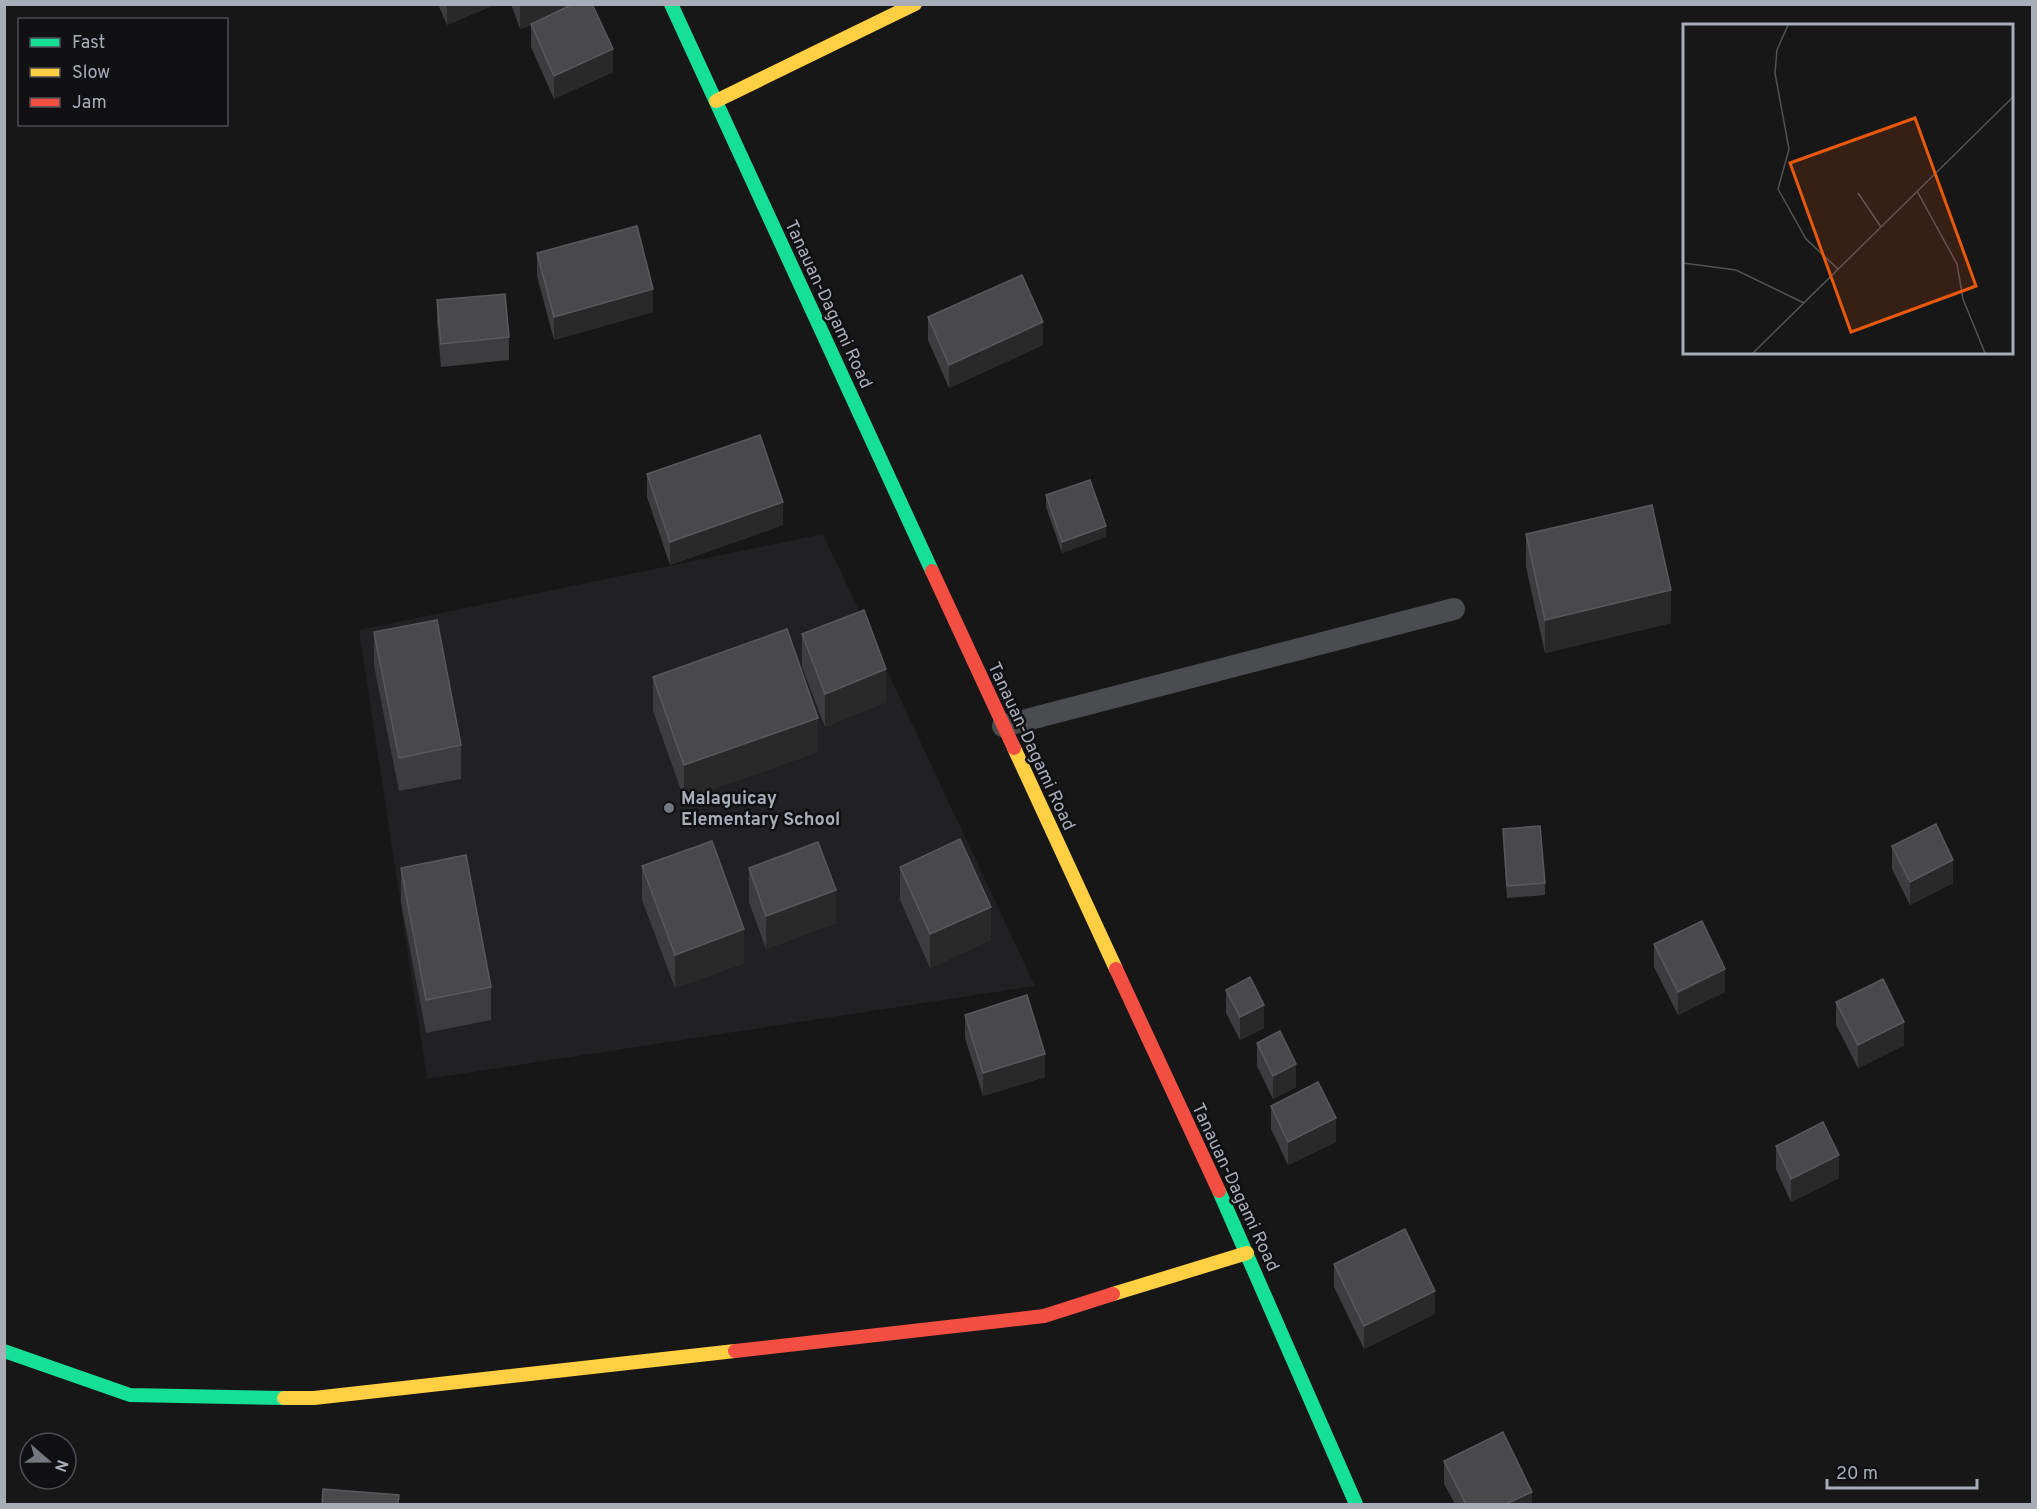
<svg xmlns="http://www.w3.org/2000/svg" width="2037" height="1509" font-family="Overpass,sans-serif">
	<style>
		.built { fill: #212123 }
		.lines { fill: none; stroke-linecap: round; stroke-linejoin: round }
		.lane { stroke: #4b4c50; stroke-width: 22 }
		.fast { stroke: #16e098; stroke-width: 14 }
		.slow { stroke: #ffcf43; stroke-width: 14 }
		.jam { stroke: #f24e42; stroke-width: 14 }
		.wall { fill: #3d3d3f }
		.shaded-wall { fill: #29292a }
		.building { fill: #49494c; stroke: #58595d; stroke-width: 1.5 }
		.poi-dot { fill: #757880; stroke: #111113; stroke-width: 2 }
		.labels { text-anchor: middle; stroke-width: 5; stroke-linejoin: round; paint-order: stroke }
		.street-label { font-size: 18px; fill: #a8adb8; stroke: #111113 }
		.poi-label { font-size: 18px; font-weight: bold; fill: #a8adb8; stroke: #111113; text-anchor: start }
		.inset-road { fill: none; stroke: #515357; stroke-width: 1.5 }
		.view { fill: #e8590c; fill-opacity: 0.15; stroke: #e8590c; stroke-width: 3 }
		.inset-edge { fill: none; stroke: #a8adb8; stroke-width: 3 }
	</style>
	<rect width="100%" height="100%" fill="#171717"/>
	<polygon class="built" points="823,534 1035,986 427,1079 359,630"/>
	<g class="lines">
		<polyline class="lane" points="1003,726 1454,609"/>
		<g class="fast">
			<polyline points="671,4 932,571"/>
			<polyline points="1219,1191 1356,1504"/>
			<polyline points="4,1351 130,1395 284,1398"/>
		</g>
		<g class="slow">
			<polyline points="716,101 915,4"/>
			<polyline points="1014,748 1116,969"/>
			<polyline points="1113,1294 1247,1253"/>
			<polyline points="284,1398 314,1398 735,1351"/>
		</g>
		<g class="jam">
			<polyline points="932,571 1014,748"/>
			<polyline points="1116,969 1219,1191"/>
			<polyline points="735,1351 1044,1316 1113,1294"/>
		</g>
	</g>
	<g class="wall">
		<polygon points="438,4 496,4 447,25"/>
		<polygon points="511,4 592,4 613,72 554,99 531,47 531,25 520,29"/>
		<polygon points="537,253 653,312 554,340 537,276"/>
		<polygon points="437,300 509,337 509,360 441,367 437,323"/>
		<polygon points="928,317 1043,345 949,388 928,340"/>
		<polygon points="647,474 783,525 670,565 647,497"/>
		<polygon points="1046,495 1106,537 1062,553 1046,507"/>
		<polygon points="1526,534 1671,623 1545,653 1526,567"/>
		<polygon points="374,632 461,745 461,779 399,791 374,665"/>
		<polygon points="802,634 886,702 825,727 802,667"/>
		<polygon points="653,677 818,752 684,799 653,711"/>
		<polygon points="1503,829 1545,883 1545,895 1507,898 1503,840"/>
		<polygon points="1892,846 1953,883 1910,905 1892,869"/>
		<polygon points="642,866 744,963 675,988 642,900"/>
		<polygon points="900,867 991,940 930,968 900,900"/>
		<polygon points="401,868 491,987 491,1020 426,1033 401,902"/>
		<polygon points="749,868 836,923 766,949 749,902"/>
		<polygon points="1654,944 1725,992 1678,1015 1654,967"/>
		<polygon points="1226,990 1264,1028 1240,1040 1226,1013"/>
		<polygon points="1836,1002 1904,1045 1858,1068 1836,1025"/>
		<polygon points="965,1015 1045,1077 983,1096 965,1038"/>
		<polygon points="1257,1043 1296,1087 1273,1099 1257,1066"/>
		<polygon points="1271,1106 1336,1142 1288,1165 1271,1129"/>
		<polygon points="1776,1146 1839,1178 1791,1202 1776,1169"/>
		<polygon points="1334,1264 1435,1314 1364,1349 1334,1287"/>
		<polygon points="1444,1461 1532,1504 1455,1504 1444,1484"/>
	</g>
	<g class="shaded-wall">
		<polygon points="447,4 496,4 447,25"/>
		<polygon points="520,4 580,4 580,5 520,29"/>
		<polygon points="613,49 613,72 554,99 554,76"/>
		<polygon points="653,289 653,312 554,340 554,317"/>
		<polygon points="1043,322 1043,345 949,388 949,365"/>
		<polygon points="783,502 783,525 670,565 670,542"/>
		<polygon points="1106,526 1106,537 1062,553 1062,542"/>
		<polygon points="1671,590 1671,623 1545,653 1545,620"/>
		<polygon points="886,669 886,702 825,727 825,694"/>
		<polygon points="818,718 818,752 684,799 684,765"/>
		<polygon points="1953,860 1953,883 1910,905 1910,882"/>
		<polygon points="836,890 836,923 766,949 766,916"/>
		<polygon points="991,907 991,940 930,968 930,934"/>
		<polygon points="744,929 744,963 675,988 675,955"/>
		<polygon points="1725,969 1725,992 1678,1015 1678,992"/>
		<polygon points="1264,1005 1264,1028 1240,1040 1240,1017"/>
		<polygon points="1904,1022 1904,1045 1858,1068 1858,1045"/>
		<polygon points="1045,1054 1045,1077 983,1096 983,1073"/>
		<polygon points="1296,1064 1296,1087 1273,1099 1273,1076"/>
		<polygon points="1336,1118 1336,1142 1288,1165 1288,1142"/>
		<polygon points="1839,1155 1839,1178 1791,1202 1791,1179"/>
		<polygon points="1435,1291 1435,1314 1364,1349 1364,1326"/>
		<polygon points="1532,1492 1532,1504 1506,1504"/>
	</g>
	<g class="building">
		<polygon points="573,4 592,4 613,49 554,76 531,24"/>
		<polygon points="637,226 653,289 554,317 537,253"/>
		<polygon points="1022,275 1043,322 949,365 928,317"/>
		<polygon points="505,294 509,337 441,344 437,300"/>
		<polygon points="760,435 783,502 670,542 647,474"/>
		<polygon points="1090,480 1106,526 1062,542 1046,495"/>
		<polygon points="1652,505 1671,590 1545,620 1526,534"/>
		<polygon points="864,610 886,669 825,694 802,634"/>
		<polygon points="437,620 461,745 399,758 374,632"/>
		<polygon points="787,629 818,718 684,765 653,677"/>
		<polygon points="1936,824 1953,860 1910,882 1892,846"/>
		<polygon points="1540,826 1545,883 1507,886 1503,829"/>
		<polygon points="960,839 991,907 930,934 900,867"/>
		<polygon points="712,841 744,929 675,955 642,866"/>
		<polygon points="818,842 836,890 766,916 749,868"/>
		<polygon points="466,855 491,987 426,1000 401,868"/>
		<polygon points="1702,921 1725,969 1678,992 1654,944"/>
		<polygon points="1250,977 1264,1005 1240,1017 1226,990"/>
		<polygon points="1883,979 1904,1022 1858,1045 1836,1002"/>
		<polygon points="1027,995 1045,1054 983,1073 965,1015"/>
		<polygon points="1280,1031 1296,1064 1273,1076 1257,1043"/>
		<polygon points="1318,1082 1336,1118 1288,1142 1271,1106"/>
		<polygon points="1823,1122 1839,1155 1791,1179 1776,1146"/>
		<polygon points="1405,1229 1435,1291 1364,1326 1334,1264"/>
		<polygon points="1503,1432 1532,1492 1506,1504 1466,1504 1444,1461"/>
		<polygon points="323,1489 399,1495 398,1504 322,1504"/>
	</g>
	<circle class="poi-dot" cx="669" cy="808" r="6"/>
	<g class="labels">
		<g class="street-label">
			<text transform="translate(829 304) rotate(65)" y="6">Tanauan-Dagami Road</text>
			<text transform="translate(1032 746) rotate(65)" y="6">Tanauan-Dagami Road</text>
			<text transform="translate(1236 1187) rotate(65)" y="6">Tanauan-Dagami Road</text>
		</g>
		<g class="poi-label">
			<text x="681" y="804">Malaguicay<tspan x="681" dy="21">Elementary School</tspan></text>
		</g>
	</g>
	<g transform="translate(1683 24)">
		<rect width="330" height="330" fill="#171717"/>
		<path class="inset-road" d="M105,1L94,26L92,49L106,125L95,165L123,215L155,245M234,167L274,240L280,275L302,329M175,169L198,203M0,239L53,246L121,279M70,329L330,73"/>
		<path class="view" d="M232,94L293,262L168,308L107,139Z"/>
		<rect width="330" height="330" class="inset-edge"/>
	</g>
	<rect width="2037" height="1509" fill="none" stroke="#a8adb8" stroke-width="12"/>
	<rect x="18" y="18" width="210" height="108" fill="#111113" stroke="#4d4f55" stroke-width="1.5"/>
	<rect x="30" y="38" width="30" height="9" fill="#16e098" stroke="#4d4f55" stroke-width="1.5"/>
	<text x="72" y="48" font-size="18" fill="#a8adb8">Fast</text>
	<rect x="30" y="68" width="30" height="9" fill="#ffcf43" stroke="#4d4f55" stroke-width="1.5"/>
	<text x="72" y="78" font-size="18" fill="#a8adb8">Slow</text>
	<rect x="30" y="98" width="30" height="9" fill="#f24e42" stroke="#4d4f55" stroke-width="1.5"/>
	<text x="72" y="108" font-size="18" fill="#a8adb8">Jam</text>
	<g transform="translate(48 1461) rotate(110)"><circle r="28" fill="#111113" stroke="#4d4f55" stroke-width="1.5"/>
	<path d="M0-4.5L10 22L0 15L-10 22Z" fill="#757880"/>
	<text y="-9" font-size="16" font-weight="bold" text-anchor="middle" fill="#a8adb8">N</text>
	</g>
	<path d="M1827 1479v9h150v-9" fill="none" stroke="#a8adb8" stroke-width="3"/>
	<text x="1836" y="1479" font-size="18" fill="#a8adb8" stroke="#111113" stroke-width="4.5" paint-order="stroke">20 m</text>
</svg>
